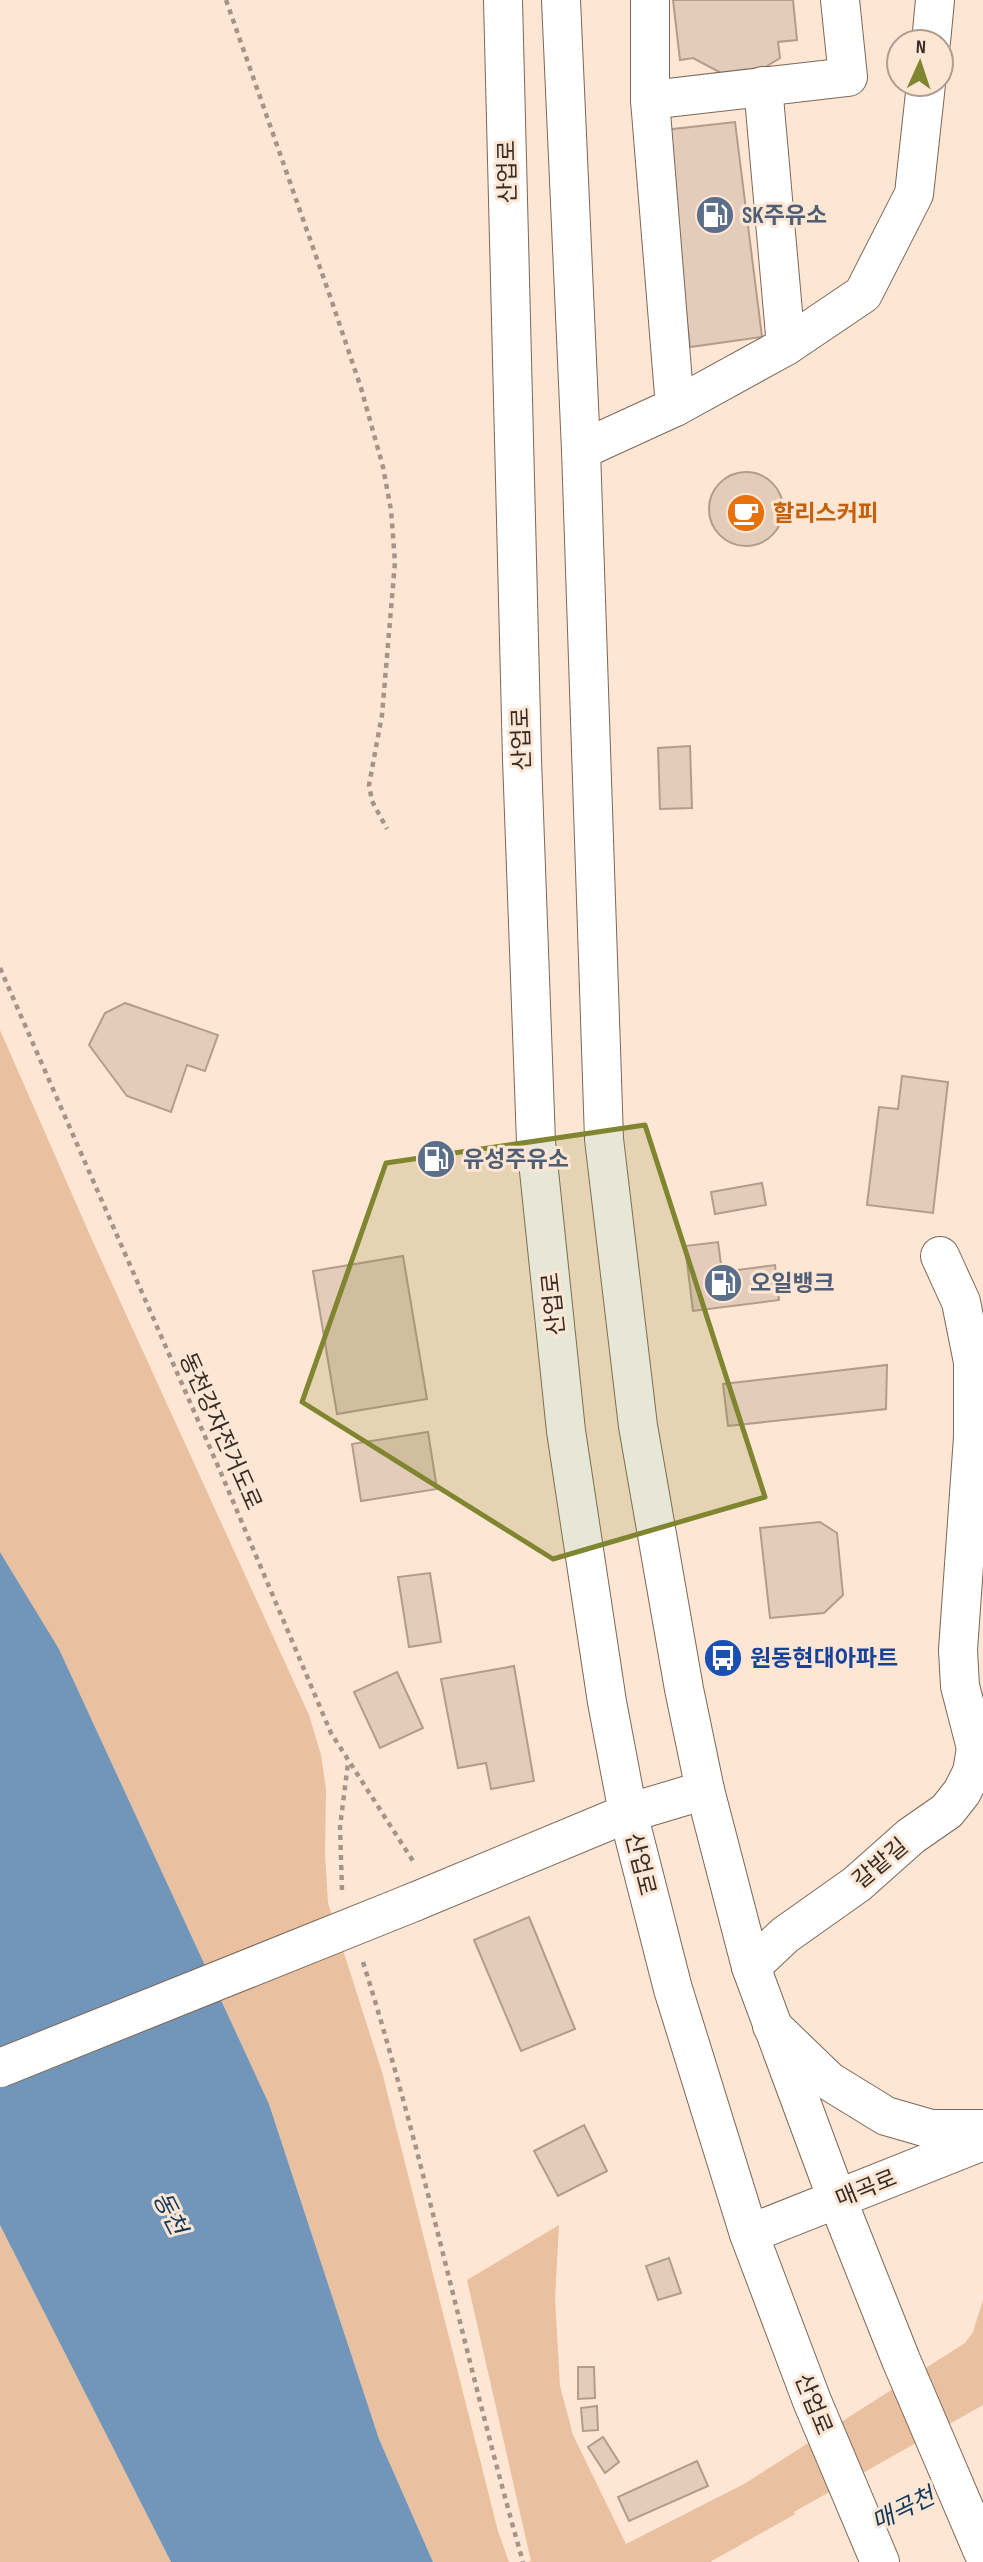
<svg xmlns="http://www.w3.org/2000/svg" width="983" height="2562" font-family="'Sofia Sans Condensed','Noto Sans KR',sans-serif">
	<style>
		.green { fill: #e9c0a0 }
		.water { fill: #7296ba }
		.pier { fill: #fee6d4 }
		.building { fill: #e4ccbb; stroke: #b29c8b; stroke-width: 2 }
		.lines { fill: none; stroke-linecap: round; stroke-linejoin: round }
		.minor-casing { stroke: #7c6758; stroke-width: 40 }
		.major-casing { stroke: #7c6758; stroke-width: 40 }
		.path { stroke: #a59487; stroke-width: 4.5; stroke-dasharray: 5 5; stroke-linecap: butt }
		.minor { stroke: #fff; stroke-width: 38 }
		.major { stroke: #fff; stroke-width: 38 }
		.minor-bridge-casing { stroke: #7c6758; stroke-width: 40; stroke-linecap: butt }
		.minor-bridge { stroke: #fff; stroke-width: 38 }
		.marked { fill: #808530; fill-opacity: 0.2; stroke: #808530; stroke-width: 5; stroke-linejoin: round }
		.labels { text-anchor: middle; stroke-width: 6; stroke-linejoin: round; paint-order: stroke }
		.street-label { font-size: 23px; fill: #362d27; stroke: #fee6d4 }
		.service-label { font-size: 23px; font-weight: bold; fill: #4e5e75; stroke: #fee6d4; text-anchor: start }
		.food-label { font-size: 23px; font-weight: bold; fill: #c56008; stroke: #fee6d4; text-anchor: start }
		.transit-label { font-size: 23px; font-weight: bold; fill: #164399; stroke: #fee6d4; text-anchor: start }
		.water-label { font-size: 24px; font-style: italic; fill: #0e375b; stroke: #fee6d4 }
	</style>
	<rect width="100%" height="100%" fill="#fee6d4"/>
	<g class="green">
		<polygon points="0,1030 93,1242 309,1715 321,1755 326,1789 325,1854 328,1903 382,2072 498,2531 509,2562 433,2562 379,2439 269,2104 59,1649 0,1552"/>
		<polygon points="0,2225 15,2253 171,2562 0,2562"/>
		<polygon points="559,2225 555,2298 560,2386 573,2435 626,2544 744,2484 965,2343 973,2332 983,2300 983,2408 710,2562 527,2562 531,2561 467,2280"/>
	</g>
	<polygon class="water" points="0,1552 59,1649 269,2104 379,2439 433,2562 171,2562 0,2225"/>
	<polygon class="pier" points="983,2405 983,2544 950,2562 816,2562 794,2512"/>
	<g class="building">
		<polygon points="673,0 793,0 797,40 778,42 780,58 754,74 723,74 693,58 680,60"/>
		<polygon points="735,122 762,337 690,347 664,130"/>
		<circle cx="746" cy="509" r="37"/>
		<polygon points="690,746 692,808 660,809 658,748"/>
		<polygon points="125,1003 218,1035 205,1071 187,1065 171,1112 127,1096 89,1045 105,1013"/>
		<polygon points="902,1076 948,1082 933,1213 867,1205 879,1107 898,1109"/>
		<polygon points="762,1183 766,1205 715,1214 711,1192"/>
		<polygon points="718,1242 722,1272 775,1265 779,1300 693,1311 685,1246"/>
		<polygon points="403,1256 427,1399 337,1414 313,1271"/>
		<polygon points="887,1365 886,1409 728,1426 723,1384"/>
		<polygon points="428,1432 437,1489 361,1501 352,1444"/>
		<polygon points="820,1522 837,1533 843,1595 824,1613 770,1618 760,1528"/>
		<polygon points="430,1573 441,1642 409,1647 398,1577"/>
		<polygon points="514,1666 534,1781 491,1789 486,1763 458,1768 441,1679"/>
		<polygon points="397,1672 423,1728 380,1748 354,1692"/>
		<polygon points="529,1917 575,2029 521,2051 474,1940"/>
		<polygon points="584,2125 607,2171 558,2196 534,2151"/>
		<polygon points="669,2258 681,2293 658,2300 646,2266"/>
		<polygon points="578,2367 594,2367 595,2398 578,2399"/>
		<polygon points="597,2406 598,2430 583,2431 581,2408"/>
		<polygon points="603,2437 619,2462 605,2473 588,2447"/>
		<polygon points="697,2461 708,2486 629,2521 618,2497"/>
	</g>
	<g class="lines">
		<g class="minor-casing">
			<g id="minor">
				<polyline points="650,0 650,100 675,407"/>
				<polyline points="931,42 935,0"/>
				<polyline points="650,100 848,77 840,0"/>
				<polyline points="786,346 863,294 914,194 926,84"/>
				<polyline points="581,450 675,407 786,346 763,86"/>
				<polyline points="940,1256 961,1302 973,1362 973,1437 958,1650 960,1686 976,1748"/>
				<polyline points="414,1902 628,1813 705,1790"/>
				<polyline points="751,1967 785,1935 857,1884 911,1836 947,1811 962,1792 972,1772 976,1748 983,1742"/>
				<polyline points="772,2026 829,2081 886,2116 931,2129 983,2129"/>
				<polyline points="749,2234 983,2141"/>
			</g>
		</g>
		<g class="major-casing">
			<g id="major">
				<polyline points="503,0 522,759 536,1142 566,1431 607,1702 628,1813 673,1989 749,2234 812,2401 880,2562"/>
				<polyline points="561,0 581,450 604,1139 638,1426 684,1689 705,1790 751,1967 837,2199 901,2360 983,2552"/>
			</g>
		</g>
		<g class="path">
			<polyline points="226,0 331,299 361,388 383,467 391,510 395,562 382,715 369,785 372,801 387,829"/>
			<polyline points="0,968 221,1473 331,1733 413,1861"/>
			<polyline points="342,1890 340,1827 348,1763"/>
			<path d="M363,1962C425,2159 466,2363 523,2562"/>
		</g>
		<use href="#minor" class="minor"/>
		<use href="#major" class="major"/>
		<g class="minor-bridge-casing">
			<polyline id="minor-bridge" points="0,2068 414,1902"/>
		</g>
		<use href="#minor-bridge" class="minor-bridge"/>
	</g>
	<path class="marked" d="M645,1125L765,1497L553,1559L302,1402L386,1163Z"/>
	<defs>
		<g id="fuel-disc" transform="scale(2.0125)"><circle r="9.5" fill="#5c6f8a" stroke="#fee6d4"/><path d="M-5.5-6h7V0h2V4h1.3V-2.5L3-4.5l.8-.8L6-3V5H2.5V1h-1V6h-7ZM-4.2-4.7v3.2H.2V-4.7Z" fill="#fff"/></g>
		<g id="cafe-disc" transform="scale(2.0125)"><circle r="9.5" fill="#e8710a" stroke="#fee6d4"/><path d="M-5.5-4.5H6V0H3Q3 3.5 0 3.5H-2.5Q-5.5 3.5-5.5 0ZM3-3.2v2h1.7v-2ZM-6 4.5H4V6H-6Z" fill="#fff"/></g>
		<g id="bus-disc" transform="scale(2.0125)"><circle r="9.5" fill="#1a4fb4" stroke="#fee6d4"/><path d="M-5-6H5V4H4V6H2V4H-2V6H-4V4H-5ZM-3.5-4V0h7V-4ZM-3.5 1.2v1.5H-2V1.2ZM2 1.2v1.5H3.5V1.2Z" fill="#fff"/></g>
	</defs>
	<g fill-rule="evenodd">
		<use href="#fuel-disc" x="715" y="215"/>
		<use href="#cafe-disc" x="746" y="513"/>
		<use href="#fuel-disc" x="436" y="1159"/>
		<use href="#fuel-disc" x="723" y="1283"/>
		<use href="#bus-disc" x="723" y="1658"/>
	</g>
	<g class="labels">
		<g class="street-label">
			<text transform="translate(507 172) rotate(-91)" y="8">산업로</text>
			<text transform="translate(521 739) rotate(-92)" y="8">산업로</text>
			<text transform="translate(553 1304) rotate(-96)" y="8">산업로</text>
			<text transform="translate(221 1431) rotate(66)" y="8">동천강자전거도로</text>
			<text transform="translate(880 1863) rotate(-40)" y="8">갈밭길</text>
			<text transform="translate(641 1864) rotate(76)" y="8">산업로</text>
			<text transform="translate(866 2188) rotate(-22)" y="8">매곡로</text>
			<text transform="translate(814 2404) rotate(68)" y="8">산업로</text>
		</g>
		<g class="service-label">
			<text x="742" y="223">SK주유소</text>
			<text x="463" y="1167">유성주유소</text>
			<text x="750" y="1291">오일뱅크</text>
		</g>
		<g class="food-label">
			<text x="773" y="521">할리스커피</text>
		</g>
		<g class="transit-label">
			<text x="750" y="1666">원동현대아파트</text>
		</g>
		<g class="water-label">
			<text transform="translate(170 2213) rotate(63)" y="8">동천</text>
			<text transform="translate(903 2509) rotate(-26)" y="8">매곡천</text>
		</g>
	</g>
	<g transform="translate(920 63) rotate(3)"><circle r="33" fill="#fee6d4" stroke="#ae9c8f" stroke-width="2"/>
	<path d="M0-5L12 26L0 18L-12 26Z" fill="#808530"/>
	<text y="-10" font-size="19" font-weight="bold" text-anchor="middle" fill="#362d27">N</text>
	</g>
</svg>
